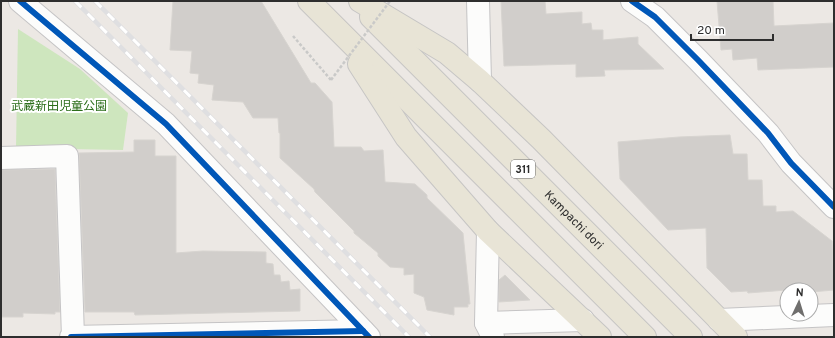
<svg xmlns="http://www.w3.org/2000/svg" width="835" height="338" font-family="Overpass,'Noto Sans JP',sans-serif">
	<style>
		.green { fill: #cee6be }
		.building { fill: #d1cecb; stroke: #d7d4d0 }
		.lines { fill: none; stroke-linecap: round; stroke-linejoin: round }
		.minor-casing { stroke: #c5c4c5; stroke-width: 24 }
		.major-casing { stroke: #c6c5c4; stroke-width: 24 }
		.path { stroke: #c9c9c8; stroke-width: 2.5; stroke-dasharray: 3 2; stroke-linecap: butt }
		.minor { stroke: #fcfcfb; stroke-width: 22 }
		.major { stroke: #e8e4d6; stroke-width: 22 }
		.rail-casing { stroke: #dfdfe1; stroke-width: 4.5 }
		.rail { stroke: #fff; stroke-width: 3; stroke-dasharray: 9; stroke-linecap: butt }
		.path-bridge { stroke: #c9c9c8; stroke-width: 2.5; stroke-dasharray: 3 2; stroke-linecap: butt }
		.cycleway-casing { stroke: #fff; stroke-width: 8 }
		.cycleway { stroke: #0057b8; stroke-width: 6 }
		.labels { text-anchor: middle; stroke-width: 4; stroke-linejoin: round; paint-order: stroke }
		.shield { fill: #fff; stroke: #6d6d6d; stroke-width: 1 }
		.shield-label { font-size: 11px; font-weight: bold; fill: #2e2e2e }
		.park-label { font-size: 12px; fill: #2c6e1b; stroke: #fff }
		.street-label { font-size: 12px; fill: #2e2e2e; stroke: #fff }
	</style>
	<rect width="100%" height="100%" fill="#ece8e4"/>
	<polygon class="green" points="18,29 80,69 128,113 123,150 16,148"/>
	<g class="building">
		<polygon points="173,1 261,1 311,83 315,83 332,102 334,147 361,147 364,151 383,150 385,182 415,184 427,195 427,198 463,233 470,304 468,304 468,307 454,307 454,315 427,310 424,297 414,293 414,274 404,275 404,268 390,267 378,256 378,253 354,233 354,231 315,192 314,189 280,158 280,133 279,133 278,118 253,118 243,102 212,100 214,85 198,83 199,74 190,73 192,51 170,50"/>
		<polygon points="501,1 545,1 546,14 582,12 582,24 591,23 592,30 603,30 603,40 638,37 638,44 664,69 604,70 605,76 576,77 576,64 504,66"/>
		<polygon points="717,1 773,1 774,26 834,23 834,67 758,70 757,58 733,60 732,49 721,50"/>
		<polygon points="730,135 733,154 747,154 748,180 762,180 763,206 776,206 776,212 793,211 832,241 834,290 811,292 811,290 787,290 748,293 747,291 731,292 707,268 706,228 668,230 620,179 618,142 679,137"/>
		<polygon points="134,140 155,140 155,156 176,156 176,253 203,251 266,252 266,263 273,264 274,275 280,275 281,282 289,281 290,290 300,289 300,311 135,315 134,312 85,312 79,153 134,152"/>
		<polygon points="55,169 60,312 55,312 55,314 23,313 23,317 1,317 1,170"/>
		<polygon points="505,275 530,300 499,302 499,280"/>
	</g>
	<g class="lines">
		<g class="minor-casing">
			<g id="minor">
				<polyline points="20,1 166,124 369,337"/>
				<polyline points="478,1 480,81"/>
				<polyline points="632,1 655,17 698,60 768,133 791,163 834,207"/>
				<polyline points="1,158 67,156 73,337"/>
				<polyline points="488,231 486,323 493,337"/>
				<polyline points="719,320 834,315"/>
				<polyline points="486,323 583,320"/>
				<polyline points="71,337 363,331"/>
			</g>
		</g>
		<g class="major-casing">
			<g id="major">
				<polyline points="309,1 645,337"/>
				<polyline points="360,1 447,53 480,81 541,139 736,337"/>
				<path id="s1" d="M371,17L691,337"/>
				<polyline points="359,64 406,137 488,231 600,337"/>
			</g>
		</g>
		<polyline class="path" points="293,36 331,80"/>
		<use href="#minor" class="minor"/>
		<use href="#major" class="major"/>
		<g class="rail-casing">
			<g id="rail">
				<polyline points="75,1 409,337"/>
				<polyline points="95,1 430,337"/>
			</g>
		</g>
		<use href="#rail" class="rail"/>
		<polyline class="path-bridge" points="331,80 390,1"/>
		<g class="cycleway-casing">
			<g id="cycleway">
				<polyline points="20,1 166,124 369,337"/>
				<polyline points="632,1 655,17 698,60 768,133 791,163 834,207"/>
				<polyline points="71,337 363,331"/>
			</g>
		</g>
		<use href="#cycleway" class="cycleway"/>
	</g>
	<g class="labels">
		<rect class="shield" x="511" y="160" width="24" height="18" rx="3"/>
		<g class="shield-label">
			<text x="523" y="173">311</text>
		</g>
		<g class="park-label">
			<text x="59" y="110">武蔵新田児童公園</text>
		</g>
		<g class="street-label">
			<text dy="4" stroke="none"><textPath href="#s1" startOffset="287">Kampachi dori</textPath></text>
		</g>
	</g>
	<rect width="835" height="338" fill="none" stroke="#2e2e2e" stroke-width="4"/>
	<g transform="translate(799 302) rotate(4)"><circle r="19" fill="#ffffff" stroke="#ababab"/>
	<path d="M0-3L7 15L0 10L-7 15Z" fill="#706f6e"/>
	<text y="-6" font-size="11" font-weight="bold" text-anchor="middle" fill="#2e2e2e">N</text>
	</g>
	<path d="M691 34v6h82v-6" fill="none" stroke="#2e2e2e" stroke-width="2"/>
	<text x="697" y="34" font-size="12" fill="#2e2e2e" stroke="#ffffff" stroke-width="3" paint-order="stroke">20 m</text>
</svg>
